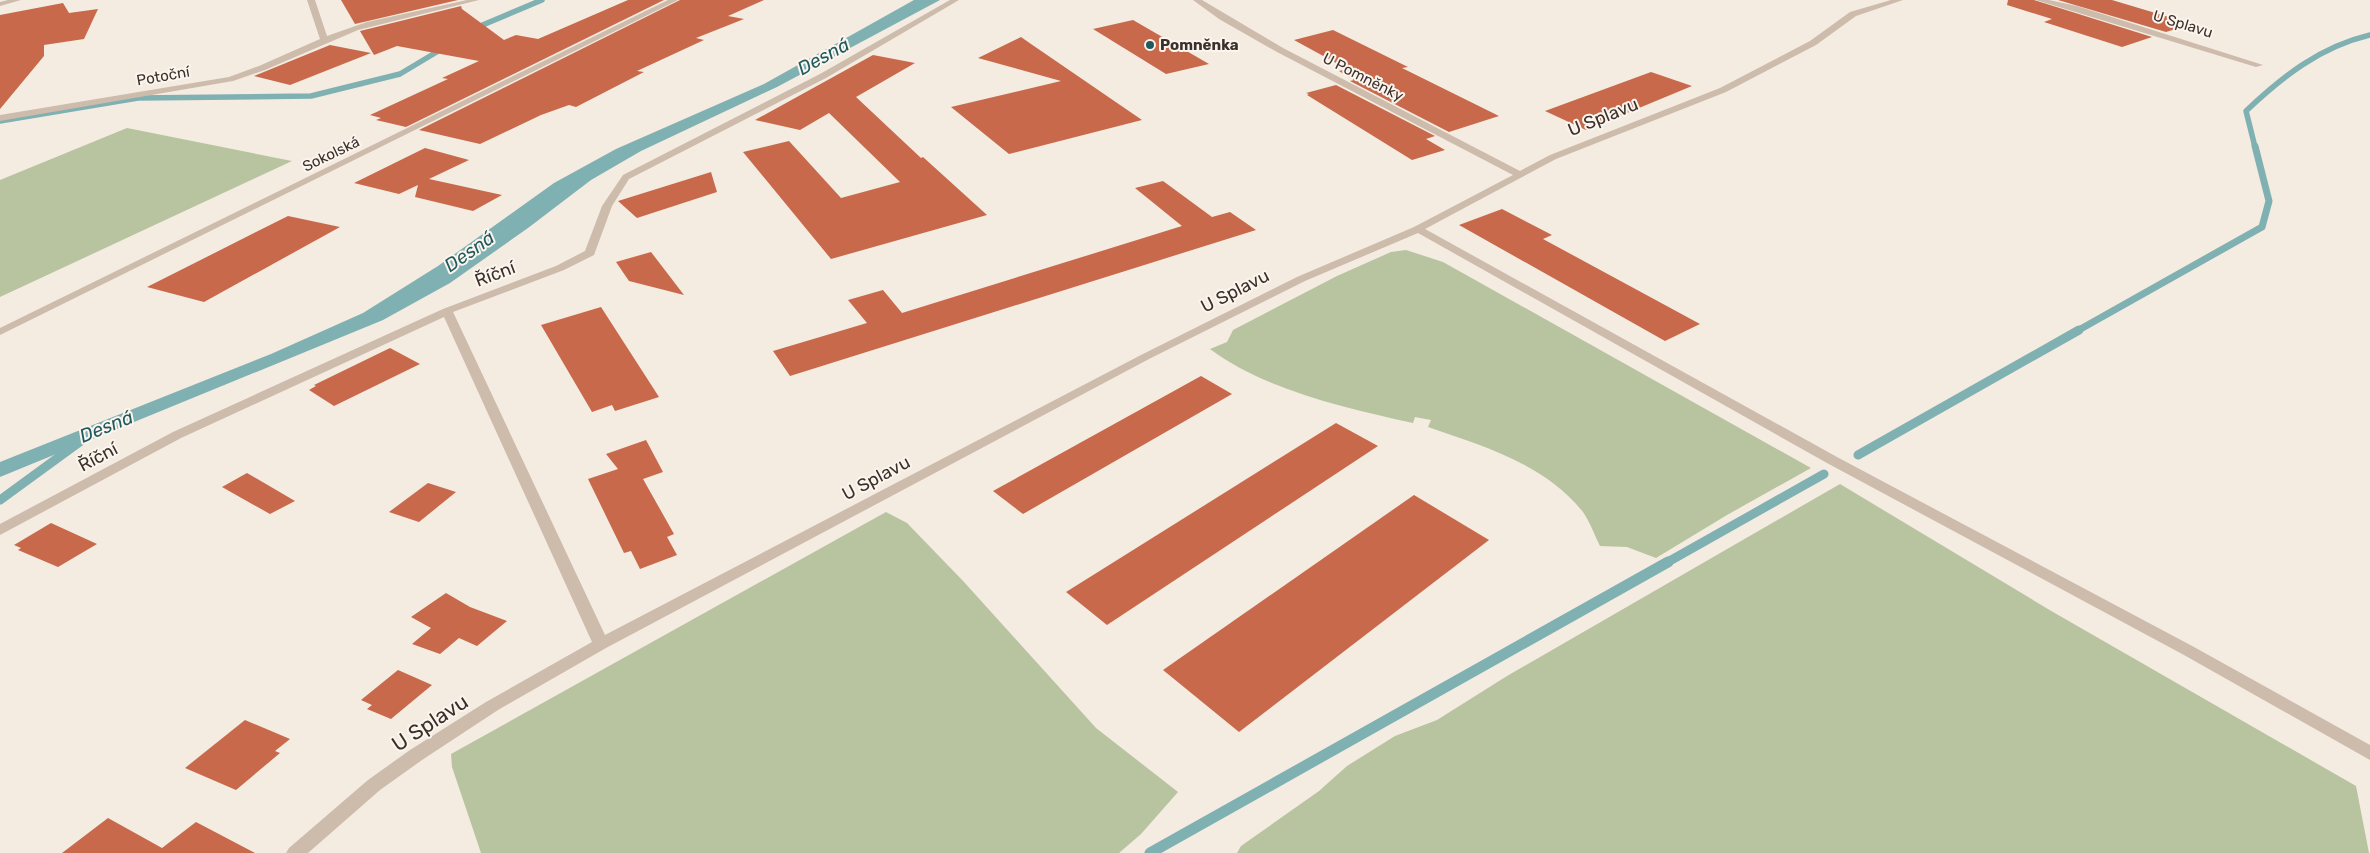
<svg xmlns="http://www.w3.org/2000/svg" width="2370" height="853" font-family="Rubik,sans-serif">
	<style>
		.green { fill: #b8c4a0 }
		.water { fill: #7fb0b2 }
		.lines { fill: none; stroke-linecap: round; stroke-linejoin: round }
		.stream-far3 { stroke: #7fb0b2; stroke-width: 5.5 }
		.stream-far2 { stroke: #7fb0b2; stroke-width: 7 }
		.stream-far1 { stroke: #7fb0b2; stroke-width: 9 }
		.stream { stroke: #7fb0b2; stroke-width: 11 }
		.building { fill: #c8694b }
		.minor { fill: #cdbbac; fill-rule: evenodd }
		.poi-dot { fill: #1f5a5e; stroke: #fbf5ee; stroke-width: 2 }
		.labels { text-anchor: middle; stroke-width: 4; stroke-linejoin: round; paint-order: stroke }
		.far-street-label { font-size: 15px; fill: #3b302b; stroke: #fbf5ee }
		.far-poi-label { font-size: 15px; font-weight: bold; fill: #3b302b; stroke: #fbf5ee; text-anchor: start }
		.street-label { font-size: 18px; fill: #3b302b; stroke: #fbf5ee }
		.water-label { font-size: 19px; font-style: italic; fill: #1f5a5e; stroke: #fbf5ee }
		.near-street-label { font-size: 21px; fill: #3b302b; stroke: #fbf5ee }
	</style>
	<rect width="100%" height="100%" fill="#f4ebe1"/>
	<g class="green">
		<polygon points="127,128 292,161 0,297 0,180"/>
		<path d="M1406,250L1443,262L1811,468L1727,515L1656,558L1627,547L1600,546C1595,536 1590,522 1583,512C1545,464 1483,446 1428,427L1431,420L1415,417L1413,423C1346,408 1265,390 1210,349L1227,342L1233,330L1337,276L1391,252Z"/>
		<polygon points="1840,484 2053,612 2356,786 2369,853 1237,853 1241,846 1319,791 1347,766 1395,736 1437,720 1507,676"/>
		<polygon points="886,512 907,523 964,582 1096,728 1178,792 1141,834 1119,853 481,853 452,767 451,754"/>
	</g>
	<polygon class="water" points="914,0 940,0 777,87 641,151 591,180 528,228 450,283 383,320 0,477 0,462 271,354 363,313 438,266 554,183 616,149 764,84"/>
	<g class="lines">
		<g class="stream-far3">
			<polyline points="473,29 542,0"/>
			<polyline points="0,121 138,98 311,96 400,74 445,47"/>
			<path d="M2255,147L2246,111C2283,76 2320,47 2370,35"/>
		</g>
		<polyline class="stream-far2" points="2077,331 2262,227 2269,201 2255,146"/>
		<g class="stream-far1">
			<polyline points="1858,455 2079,330"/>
			<polyline points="0,500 85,438"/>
			<polyline points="1666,563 1824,474"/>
		</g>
		<polyline class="stream" points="1150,853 1668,562"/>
	</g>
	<g class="building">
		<polygon points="341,0 458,0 355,24"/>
		<polygon points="628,0 664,0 406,127 376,120 381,118 370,115 448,79 442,78 479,61 397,46 374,55 360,31 461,6 462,9 504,40 516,35 538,39"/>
		<polygon points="680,0 764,0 728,16 744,19 696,38 704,40 637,71 644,72 576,107 569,105 541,115 480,144 419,130"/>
		<polygon points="2008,0 2034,0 2152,37 2122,47 2044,22 2052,19 2007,5"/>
		<polygon points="2058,0 2112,0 2192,24 2166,32"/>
		<polygon points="63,3 69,13 98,9 84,39 44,45 44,56 0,109 0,15"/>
		<polygon points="1133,20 1209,64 1166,74 1093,29"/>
		<polygon points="1333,30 1408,67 1402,68 1499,116 1449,132 1350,81 1354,80 1339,71 1347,69 1294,40"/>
		<polygon points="1021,37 1031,44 1142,120 1009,154 951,107 1061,81 978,58"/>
		<polygon points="330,45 371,53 290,85 254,76"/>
		<polygon points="873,55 915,63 856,97 921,158 923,157 987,215 831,259 743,152 789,141 841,198 900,182 829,113 800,130 755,120"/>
		<polygon points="1651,72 1692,86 1586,130 1545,111"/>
		<polygon points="1336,85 1435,136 1426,139 1445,150 1412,160 1307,95 1309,94 1306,93"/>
		<polygon points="425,148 469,160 429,179 502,195 473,211 415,197 418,185 399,194 354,183"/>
		<polygon points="711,172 717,192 637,218 618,201"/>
		<polygon points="1163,181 1212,217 1230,212 1256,230 790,376 773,351 867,323 848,300 883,290 902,313 1182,226 1135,188"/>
		<polygon points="1502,209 1552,235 1543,239 1700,324 1665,341 1459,225"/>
		<polygon points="288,216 340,227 204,302 147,287"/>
		<polygon points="651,252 684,295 629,281 616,262"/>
		<polygon points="601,307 659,397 615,411 612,405 592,412 541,325"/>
		<polygon points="390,348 420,364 334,406 309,390 316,386 314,385"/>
		<polygon points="1201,376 1232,394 1023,514 993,491"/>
		<polygon points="1336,423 1378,446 1107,625 1066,592"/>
		<polygon points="646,440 663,472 643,479 674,534 667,537 677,555 640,569 631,551 624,553 588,479 618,469 606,454"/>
		<polygon points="247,473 295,501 270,514 222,487"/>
		<polygon points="428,483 456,492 419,522 389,512"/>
		<polygon points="1414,495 1489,540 1239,732 1163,670"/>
		<polygon points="51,523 97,544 58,567 18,550 21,548 14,545"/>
		<polygon points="446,593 470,607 507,621 477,646 459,638 440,654 412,644 431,628 411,617"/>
		<polygon points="398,670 432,685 391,719 367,709 372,705 361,700"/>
		<polygon points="245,720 290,739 275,751 280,753 236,790 185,768"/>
		<polygon points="108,818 162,848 196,822 255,853 62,853"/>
	</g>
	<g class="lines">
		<g class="minor">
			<polygon points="8,0 21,0 0,6 0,2"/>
			<polygon points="307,0 315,0 327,36 367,22 467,0 479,0 358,30 265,70 233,81 0,121 0,115 229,77 259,66 320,39"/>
			<polygon points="668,0 678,0 0,335 0,328"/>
			<polygon points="950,0 959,0 826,78 629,179 612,206 594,255 564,270 453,312 605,635 1141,355 1297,277 1414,227 1513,175 1277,52 1219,19 1193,0 1202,0 1283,48 1520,171 1550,155 1720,88 1810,41 1850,12 1891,0 1903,0 1856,16 1816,45 1726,92 1556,159 1425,229 1837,457 2194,647 2370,745 2370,760 2184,655 1827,463 1418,233 1305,281 1149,359 606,648 498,710 422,760 380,790 308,853 286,853 289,848 368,780 410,750 486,702 592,642 444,317 181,438 0,535 0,524 173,432 443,309 556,266 585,251 602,206 623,175 820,74"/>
			<polygon points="2036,0 2049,0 2077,6 2263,65 2256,67"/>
		</g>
	</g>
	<circle class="poi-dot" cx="1150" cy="45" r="5"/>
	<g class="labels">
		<g class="far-street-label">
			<text transform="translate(2183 24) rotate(17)" y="5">U Splavu</text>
			<text transform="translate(163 76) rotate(-10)" y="5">Potoční</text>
			<text transform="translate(1363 77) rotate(27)" y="5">U Pomněnky</text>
			<text transform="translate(331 154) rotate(-26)" y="5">Sokolská</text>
		</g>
		<g class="far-poi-label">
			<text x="1160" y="50">Pomněnka</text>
		</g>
		<g class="street-label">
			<text transform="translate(1603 117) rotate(-22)" y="6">U Splavu</text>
			<text transform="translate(495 274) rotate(-21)" y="6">Říční</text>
			<text transform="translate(1235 291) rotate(-27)" y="6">U Splavu</text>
			<text transform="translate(98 457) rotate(-28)" y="6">Říční</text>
			<text transform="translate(876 478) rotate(-28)" y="6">U Splavu</text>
		</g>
		<g class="water-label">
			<text transform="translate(823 56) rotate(-29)" y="7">Desná</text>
			<text transform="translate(469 251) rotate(-35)" y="7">Desná</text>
			<text transform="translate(106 426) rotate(-22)" y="7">Desná</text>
		</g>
		<g class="near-street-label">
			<text transform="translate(430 723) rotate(-33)" y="7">U Splavu</text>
		</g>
	</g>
</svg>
